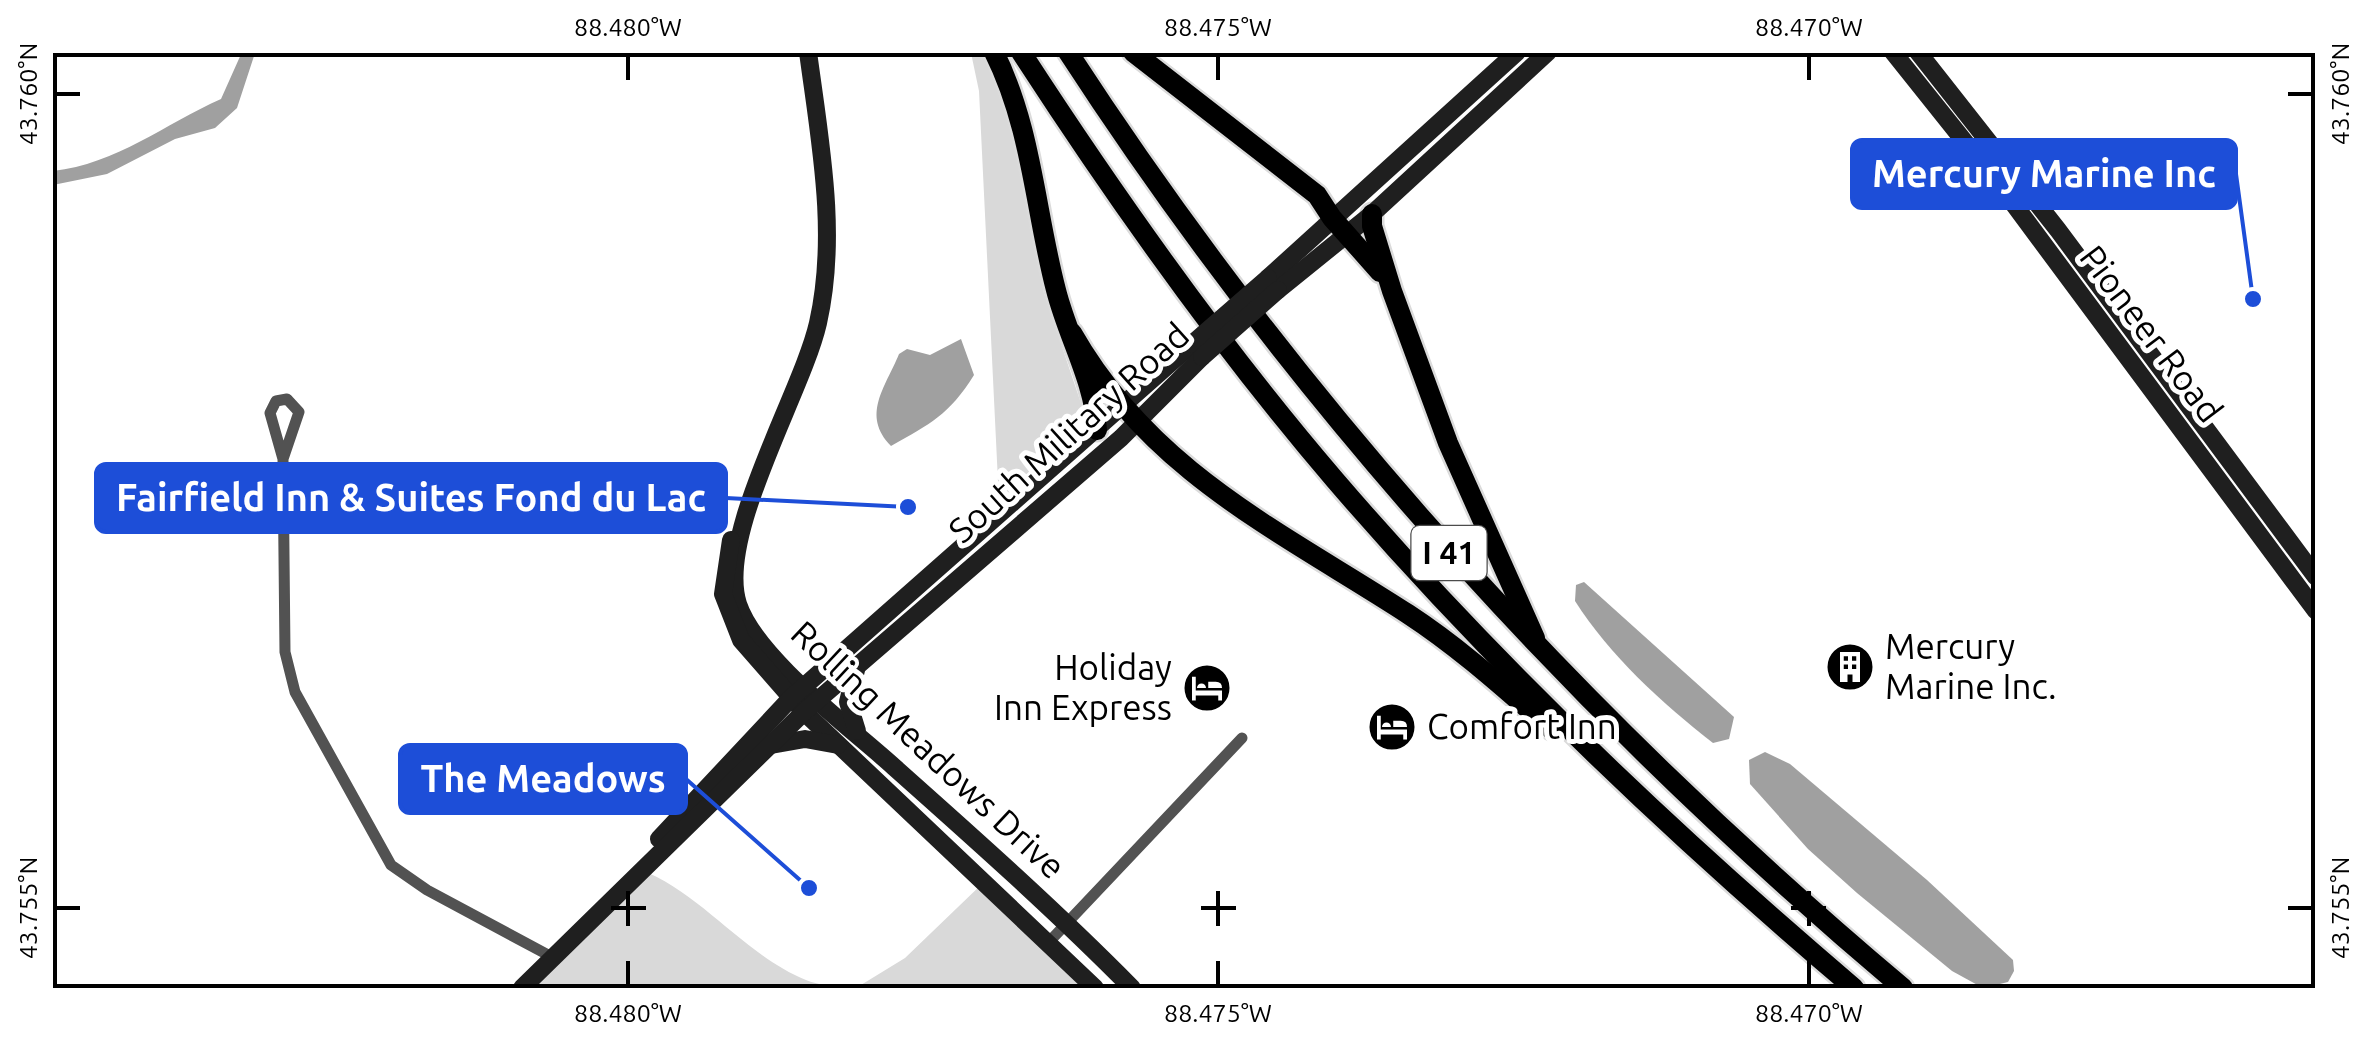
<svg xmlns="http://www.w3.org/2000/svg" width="2368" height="1041" font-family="Ubuntu,sans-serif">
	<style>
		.green { fill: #d9d9d9 }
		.water { fill: #a0a0a0 }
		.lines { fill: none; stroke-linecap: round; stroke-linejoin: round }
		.motorway-casing { stroke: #dbdbdb; stroke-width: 25 }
		.minor { stroke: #525252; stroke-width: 11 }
		.secondary { stroke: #1f1f1f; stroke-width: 18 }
		.motorway { stroke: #000; stroke-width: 20 }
		.secondary-bridge { stroke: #1f1f1f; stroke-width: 18 }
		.ticks { fill: none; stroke: #000; stroke-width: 4 }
		.labels { text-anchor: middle; stroke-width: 10; stroke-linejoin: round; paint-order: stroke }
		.shield { fill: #fff; stroke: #4c4c4c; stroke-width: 2.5 }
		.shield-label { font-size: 32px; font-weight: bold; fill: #000 }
		.street-label { font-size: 35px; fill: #000; stroke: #fff }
		.poi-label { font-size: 35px; fill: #000; stroke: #fff; text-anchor: start }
		.leader { fill: none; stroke: #1d4ed8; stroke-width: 4 }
		.callout-dot { fill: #1d4ed8; stroke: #fff; stroke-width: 4 }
		.callout { fill: #1d4ed8; stroke: #1d4ed8; stroke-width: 4 }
		.callout-label { font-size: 38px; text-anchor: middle; font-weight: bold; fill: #fff }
		.neatline { fill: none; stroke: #000; stroke-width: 4 }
		.ticks-label { font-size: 25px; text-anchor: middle; fill: #000 }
	</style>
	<rect width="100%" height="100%" fill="#fff"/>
	<g class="green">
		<polygon points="971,53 987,53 1010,112 1044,293 1085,415 999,502 979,91"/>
		<path d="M639,869C702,893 744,955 806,980C818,985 832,986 844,988H522Z"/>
		<polygon points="984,882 1095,988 856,988 905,958"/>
	</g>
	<g class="water">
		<path d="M242,52L255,53L237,108L215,128L175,139L107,174L53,185V171C116,164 165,124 221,99Z"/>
		<path d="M961,339L974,375C949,415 930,424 891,446C861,415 885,388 899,354L907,349L930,355Z"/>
		<path d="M1584,582L1734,717L1729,739L1713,743C1662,703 1610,656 1575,601L1576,585Z"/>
		<polygon points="1765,752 1790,764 1927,880 2013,960 2014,971 2008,982 1983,988 1952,971 1857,893 1808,849 1750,784 1749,760"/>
	</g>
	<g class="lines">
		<g class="motorway-casing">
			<g id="motorway">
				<path d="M994,52C1032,128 1035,210 1056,290C1068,338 1094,380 1097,430"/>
				<path d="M1021,52C1117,200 1220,346 1335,480C1493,664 1669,831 1854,988"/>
				<path d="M1068,52C1298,406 1581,717 1903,988"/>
				<polyline points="1133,52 1317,195 1332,218 1380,272"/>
				<polyline points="1372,214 1372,226 1392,291 1448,443 1535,638"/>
				<path d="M1072,333C1151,472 1280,531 1408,614C1460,648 1505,689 1551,729"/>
			</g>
		</g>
		<g class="minor">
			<polyline points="283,459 299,412 287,399 276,401 270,413 283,459 285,652 295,692 391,865 427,890 552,957"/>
			<polyline points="1048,943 1242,738"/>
		</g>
		<g class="secondary">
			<path d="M808,52C820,142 838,234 818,323C802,393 716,535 738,604C756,658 851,728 894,767C975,839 1056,911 1132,988"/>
			<polyline points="1893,52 2004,191 2316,611"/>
			<polyline points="1918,52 2058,230 2316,577"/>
			<polyline points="1268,278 1517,52"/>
			<polyline points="1278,290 1372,214 1548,52"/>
			<polyline points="731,540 723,594 741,640 804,712 1095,988"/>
			<polyline points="856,670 848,702 857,731"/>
			<polyline points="771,745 805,739 838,745"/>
			<polyline points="659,839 791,698 1192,344"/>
			<polyline points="522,988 804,712 1121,438 1202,357"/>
		</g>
		<use href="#motorway" class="motorway"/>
		<g class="secondary-bridge">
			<polyline points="1192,344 1268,278"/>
			<polyline points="1202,357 1278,290"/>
		</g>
	</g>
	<path class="ticks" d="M628,55V80M1218,55V80M1809,55V80M55,94H80M2288,94H2313M628,891V926M1218,891V926M1809,891V926M55,908H80M611,908H646M1201,908H1236M1791,908H1826M2288,908H2313M628,961V986M1218,961V986M1809,961V986"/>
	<defs>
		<g id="building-disc" transform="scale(2.5)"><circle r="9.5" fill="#000" stroke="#fff"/><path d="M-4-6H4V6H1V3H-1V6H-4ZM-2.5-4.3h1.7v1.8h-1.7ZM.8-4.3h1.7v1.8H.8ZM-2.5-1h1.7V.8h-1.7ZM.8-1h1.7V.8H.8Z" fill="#fff"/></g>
		<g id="hotel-disc" transform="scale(2.5)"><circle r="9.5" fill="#000" stroke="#fff"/><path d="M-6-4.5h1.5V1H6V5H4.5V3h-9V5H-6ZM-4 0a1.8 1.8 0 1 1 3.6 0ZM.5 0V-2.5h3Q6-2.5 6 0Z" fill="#fff"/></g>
	</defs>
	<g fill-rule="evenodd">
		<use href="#building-disc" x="1850" y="667"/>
		<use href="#hotel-disc" x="1207" y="688"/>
		<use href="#hotel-disc" x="1392" y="727"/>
	</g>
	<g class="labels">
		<rect class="shield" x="1411.5" y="526" width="75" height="54" rx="8"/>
		<g class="shield-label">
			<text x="1449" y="564">I 41</text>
		</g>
		<g class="street-label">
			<text transform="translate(2151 334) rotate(53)" y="12">Pioneer Road</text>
			<text transform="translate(1069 433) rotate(-42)" y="12">South Military Road</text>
			<text transform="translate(928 750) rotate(43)" y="12">Rolling Meadows Drive</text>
		</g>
		<g class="poi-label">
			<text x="1885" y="659">Mercury<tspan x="1885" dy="40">Marine Inc.</tspan></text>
			<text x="1172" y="680" text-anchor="end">Holiday<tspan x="1172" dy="40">Inn Express</tspan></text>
			<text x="1427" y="739">Comfort Inn</text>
		</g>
	</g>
	<path class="leader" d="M2253 299L2236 174M908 507L726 498M809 888L686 779"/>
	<g class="callout-dot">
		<circle cx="2253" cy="299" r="10"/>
		<circle cx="908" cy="507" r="10"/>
		<circle cx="809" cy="888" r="10"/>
	</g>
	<g class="callout">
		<rect x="1852" y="140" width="384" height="68" rx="10"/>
		<rect x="96" y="464" width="630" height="68" rx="10"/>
		<rect x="400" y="745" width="286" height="68" rx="10"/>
	</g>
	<g class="callout-label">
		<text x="2044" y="187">Mercury Marine Inc</text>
		<text x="411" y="511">Fairfield Inn &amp; Suites Fond du Lac</text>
		<text x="543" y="792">The Meadows</text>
	</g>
	<rect width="2368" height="1041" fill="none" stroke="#ffffff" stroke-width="110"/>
	<rect x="55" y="55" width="2258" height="931" class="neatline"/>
	<g class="ticks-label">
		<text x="628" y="36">88.480°W</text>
		<text x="1218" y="36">88.475°W</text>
		<text x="1809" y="36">88.470°W</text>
		<text transform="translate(28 94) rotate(-90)" y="9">43.760°N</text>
		<text transform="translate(2340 94) rotate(-90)" y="9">43.760°N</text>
		<text transform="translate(28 908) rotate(-90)" y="9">43.755°N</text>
		<text transform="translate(2340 908) rotate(-90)" y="9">43.755°N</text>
		<text x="628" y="1022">88.480°W</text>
		<text x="1218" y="1022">88.475°W</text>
		<text x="1809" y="1022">88.470°W</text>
	</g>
</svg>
